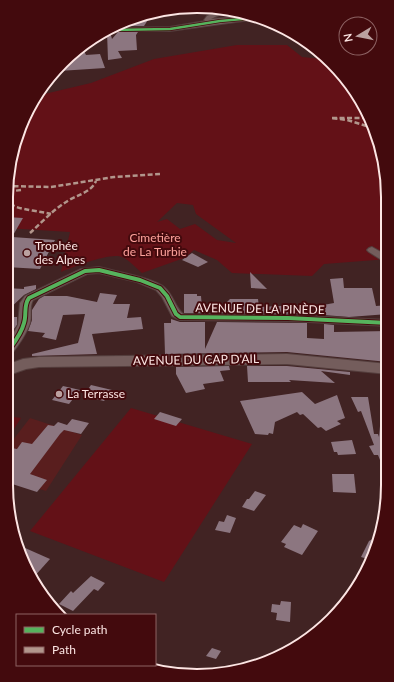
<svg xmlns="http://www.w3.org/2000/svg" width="394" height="682" font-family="Lato,sans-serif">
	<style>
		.built { fill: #591e1e }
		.green { fill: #631117; fill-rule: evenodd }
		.building { fill: #8c7680 }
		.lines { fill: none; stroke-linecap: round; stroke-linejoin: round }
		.street-casing { stroke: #543e3d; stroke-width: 2 }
		.secondary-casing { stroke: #543e3d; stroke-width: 2 }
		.street { fill: #745d5c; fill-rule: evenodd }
		.secondary { fill: #745d5c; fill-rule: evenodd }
		.quiet { stroke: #b2968c; stroke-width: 2.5; stroke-dasharray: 5 2.5; stroke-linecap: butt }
		.cycleway-far1-casing { stroke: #430a0d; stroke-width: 4 }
		.cycleway-casing { stroke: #430a0d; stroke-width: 6 }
		.cycleway-far1 { stroke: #56b35d; stroke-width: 2.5 }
		.cycleway { stroke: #56b35d; stroke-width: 4 }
		.poi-dot { fill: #bba1a0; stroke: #430a0d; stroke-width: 1.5 }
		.labels { text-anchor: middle; stroke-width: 4; stroke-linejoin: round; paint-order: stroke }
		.park-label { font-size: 12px; fill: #fea29c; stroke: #430a0d }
		.poi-label { font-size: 12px; fill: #fce5e3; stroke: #430a0d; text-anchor: start }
		.street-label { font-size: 12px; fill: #fce5e3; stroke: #430a0d }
		.rim { fill: none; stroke: #fce5e3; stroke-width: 2 }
	</style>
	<rect width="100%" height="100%" fill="#412323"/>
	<polygon class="built" points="30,418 82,435 46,491 6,479 6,449"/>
	<g class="green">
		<path d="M237,45H287L302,57L323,59L362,101L388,184V259L324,264L312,276L232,273L217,260L194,250L184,258L142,273C136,268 129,260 122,257C111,252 73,267 61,272L70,232L6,228V184L16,136L36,96L91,83L154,59ZM177,203L193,205L196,214L236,243L217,240L195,224L180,229L167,219L157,222Z"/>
		<polygon points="131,408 252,444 164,582 30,531"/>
		<polygon points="6,416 21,418 6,441"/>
	</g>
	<g class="building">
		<polygon points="153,12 144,26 123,26 124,24"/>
		<polygon points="107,32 110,32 112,39 118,32 138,32 136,35 137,50 118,51 122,58 108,60"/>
		<polygon points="82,47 86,55 100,54 105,68 59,71"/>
		<polygon points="6,217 23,218 12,237 55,240 40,269 6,267"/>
		<polygon points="192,253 208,262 198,267 182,260"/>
		<polygon points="250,272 267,289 251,288"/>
		<polygon points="343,278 344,288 372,288 376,306 388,305 388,314 349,317 324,315 323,305 334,303 330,279"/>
		<polygon points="36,285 36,289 24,295 6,312 6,288 24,289 24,287"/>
		<polygon points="100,293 117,295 113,304 130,304 127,318 141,317 143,329 92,334 97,354 32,356 32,354 78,343 85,314 63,315 56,340 42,337 45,333 28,331 32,320 32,310 39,299 44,296 67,296 97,302"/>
		<polygon points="184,294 197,294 197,296 201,296 202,308 204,308 204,313 184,313"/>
		<polygon points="230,299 258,299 259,307 299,305 299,308 306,307 306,314 220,313 224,305"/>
		<polygon points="6,317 17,317 17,325 14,329 11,328 12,327 6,327"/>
		<polygon points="171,319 180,322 205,322 205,349 217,322 307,323 307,338 324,339 324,324 334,325 334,332 388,331 388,362 287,352 165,354 164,323 171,323"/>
		<polygon points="229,366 230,370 220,371 224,381 203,384 205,389 186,393 176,374 176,367"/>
		<polygon points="247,366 287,366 350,372 350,375 321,371 335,383 289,380 291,382 248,382"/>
		<polygon points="91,385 112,390 104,401 83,396"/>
		<polygon points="63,386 80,390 69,404 52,400"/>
		<polygon points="302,392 315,404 337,395 345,418 337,421 341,424 326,431 321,427 318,428 303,414 300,415 297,412 275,422 273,434 269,433 268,435 255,434 240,401"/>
		<polygon points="351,397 368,397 374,434 378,434 379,437 380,426 388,442 388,454 384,454 385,458 380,460 378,455 374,455 369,446 374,445 361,411 358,412"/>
		<polygon points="160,412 182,419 176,426 154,419"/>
		<polygon points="72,419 89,423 81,434 64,430 60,434 30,474 47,480 37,492 6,482 6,447 17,449 22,442 32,444 48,425 54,426 58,422 67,425"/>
		<polygon points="352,440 356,454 338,455 337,452 334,452 331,442"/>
		<polygon points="332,474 354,474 356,493 333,492"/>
		<polygon points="255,491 266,495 254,511 242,507 247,499 249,499"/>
		<polygon points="227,515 236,518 230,533 215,530 219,521 224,522"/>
		<polygon points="303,524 318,531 302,555 284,547 286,544 281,542 294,525 301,528"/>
		<polygon points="380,535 378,546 371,560 361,557 369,541"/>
		<polygon points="16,544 50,559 33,578 16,546"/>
		<polygon points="91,576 105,583 98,591 94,589 73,611 59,604 71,591 73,593"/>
		<polygon points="281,601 291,602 290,622 276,620 277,613 271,612 272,604 280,605"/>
		<polygon points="212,648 221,651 216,659 206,656"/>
	</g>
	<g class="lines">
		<g class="street-casing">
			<g id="street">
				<polygon points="221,10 229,10 211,19 250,16 257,19 170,31 108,31 116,28 170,27 205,21 204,20 207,16"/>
				<polygon points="372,247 388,256 388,264 369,252 367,250 369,248"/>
				<path d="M99,267C114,271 155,278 165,288C173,295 175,307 183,314L288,315L388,320V326L288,321L180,320L172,316L162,297L156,290L137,282L99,273L87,274L33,300C29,307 32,315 30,323C26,335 18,346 10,356L6,357V346L18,325L20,303L25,296L81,269Z"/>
			</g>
		</g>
		<g class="secondary-casing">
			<polygon id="secondary" points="287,354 388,364 388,374 287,364 39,367 26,369 6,376 6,365 23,359 39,357"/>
		</g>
		<use href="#street" class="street"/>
		<use href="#secondary" class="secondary"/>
		<g class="quiet">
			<polyline points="367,118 331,118 347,120 370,127"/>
			<polyline points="6,186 51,187 114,177 160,174"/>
			<path d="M21,190L13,191L8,197C9,200 11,203 13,205C16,209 44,212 51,214"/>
			<path d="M30,233C41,223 53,210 66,202C76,195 91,193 96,181"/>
		</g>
		<g class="cycleway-far1-casing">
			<polyline id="cycleway-far1" points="111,30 170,29 220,21 254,18"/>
		</g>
		<g class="cycleway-casing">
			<path id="cycleway" d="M6,354C13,344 21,335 24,323C27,314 23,306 29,298L85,271L99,270L140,280L160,288L167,296L176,314L180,317L288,318L388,323"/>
		</g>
		<use href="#cycleway-far1" class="cycleway-far1"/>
		<use href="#cycleway" class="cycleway"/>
	</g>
	<g class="poi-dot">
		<circle cx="27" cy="253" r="4"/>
		<circle cx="59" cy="394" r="4"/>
	</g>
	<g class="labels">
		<g class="park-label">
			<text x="155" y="242">Cimetière<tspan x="155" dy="14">de La Turbie</tspan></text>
		</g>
		<g class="poi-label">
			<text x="35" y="250">Trophée<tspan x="35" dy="14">des Alpes</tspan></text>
			<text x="67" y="398">La Terrasse</text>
		</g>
		<g class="street-label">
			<text transform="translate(260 309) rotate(1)" y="4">AVENUE DE LA PINÈDE</text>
			<text transform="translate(196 360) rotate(-1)" y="4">AVENUE DU CAP D'AIL</text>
		</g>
	</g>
	<path d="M0 0H394V682H0ZM197 13H197A184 184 0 0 1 381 197V485A184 184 0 0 1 197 669H197A184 184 0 0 1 13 485V197A184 184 0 0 1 197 13Z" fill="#430a0d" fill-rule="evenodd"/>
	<path class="rim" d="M197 13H197A184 184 0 0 1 381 197V485A184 184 0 0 1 197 669H197A184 184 0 0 1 13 485V197A184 184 0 0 1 197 13Z"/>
	<rect x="16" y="614" width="140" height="52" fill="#430a0d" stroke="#8d6263"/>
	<rect x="24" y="627" width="20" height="6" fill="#56b35d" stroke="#8d6263"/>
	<text x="52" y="634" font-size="12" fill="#fce5e3">Cycle path</text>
	<rect x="24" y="647" width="20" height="6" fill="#b2968c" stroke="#8d6263"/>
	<text x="52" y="654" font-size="12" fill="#fce5e3">Path</text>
	<g transform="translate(358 36) rotate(260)"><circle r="19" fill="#430a0d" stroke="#8d6263"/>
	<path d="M0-3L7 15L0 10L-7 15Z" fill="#bba1a0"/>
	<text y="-6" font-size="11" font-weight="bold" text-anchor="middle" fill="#fce5e3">N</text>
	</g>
</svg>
